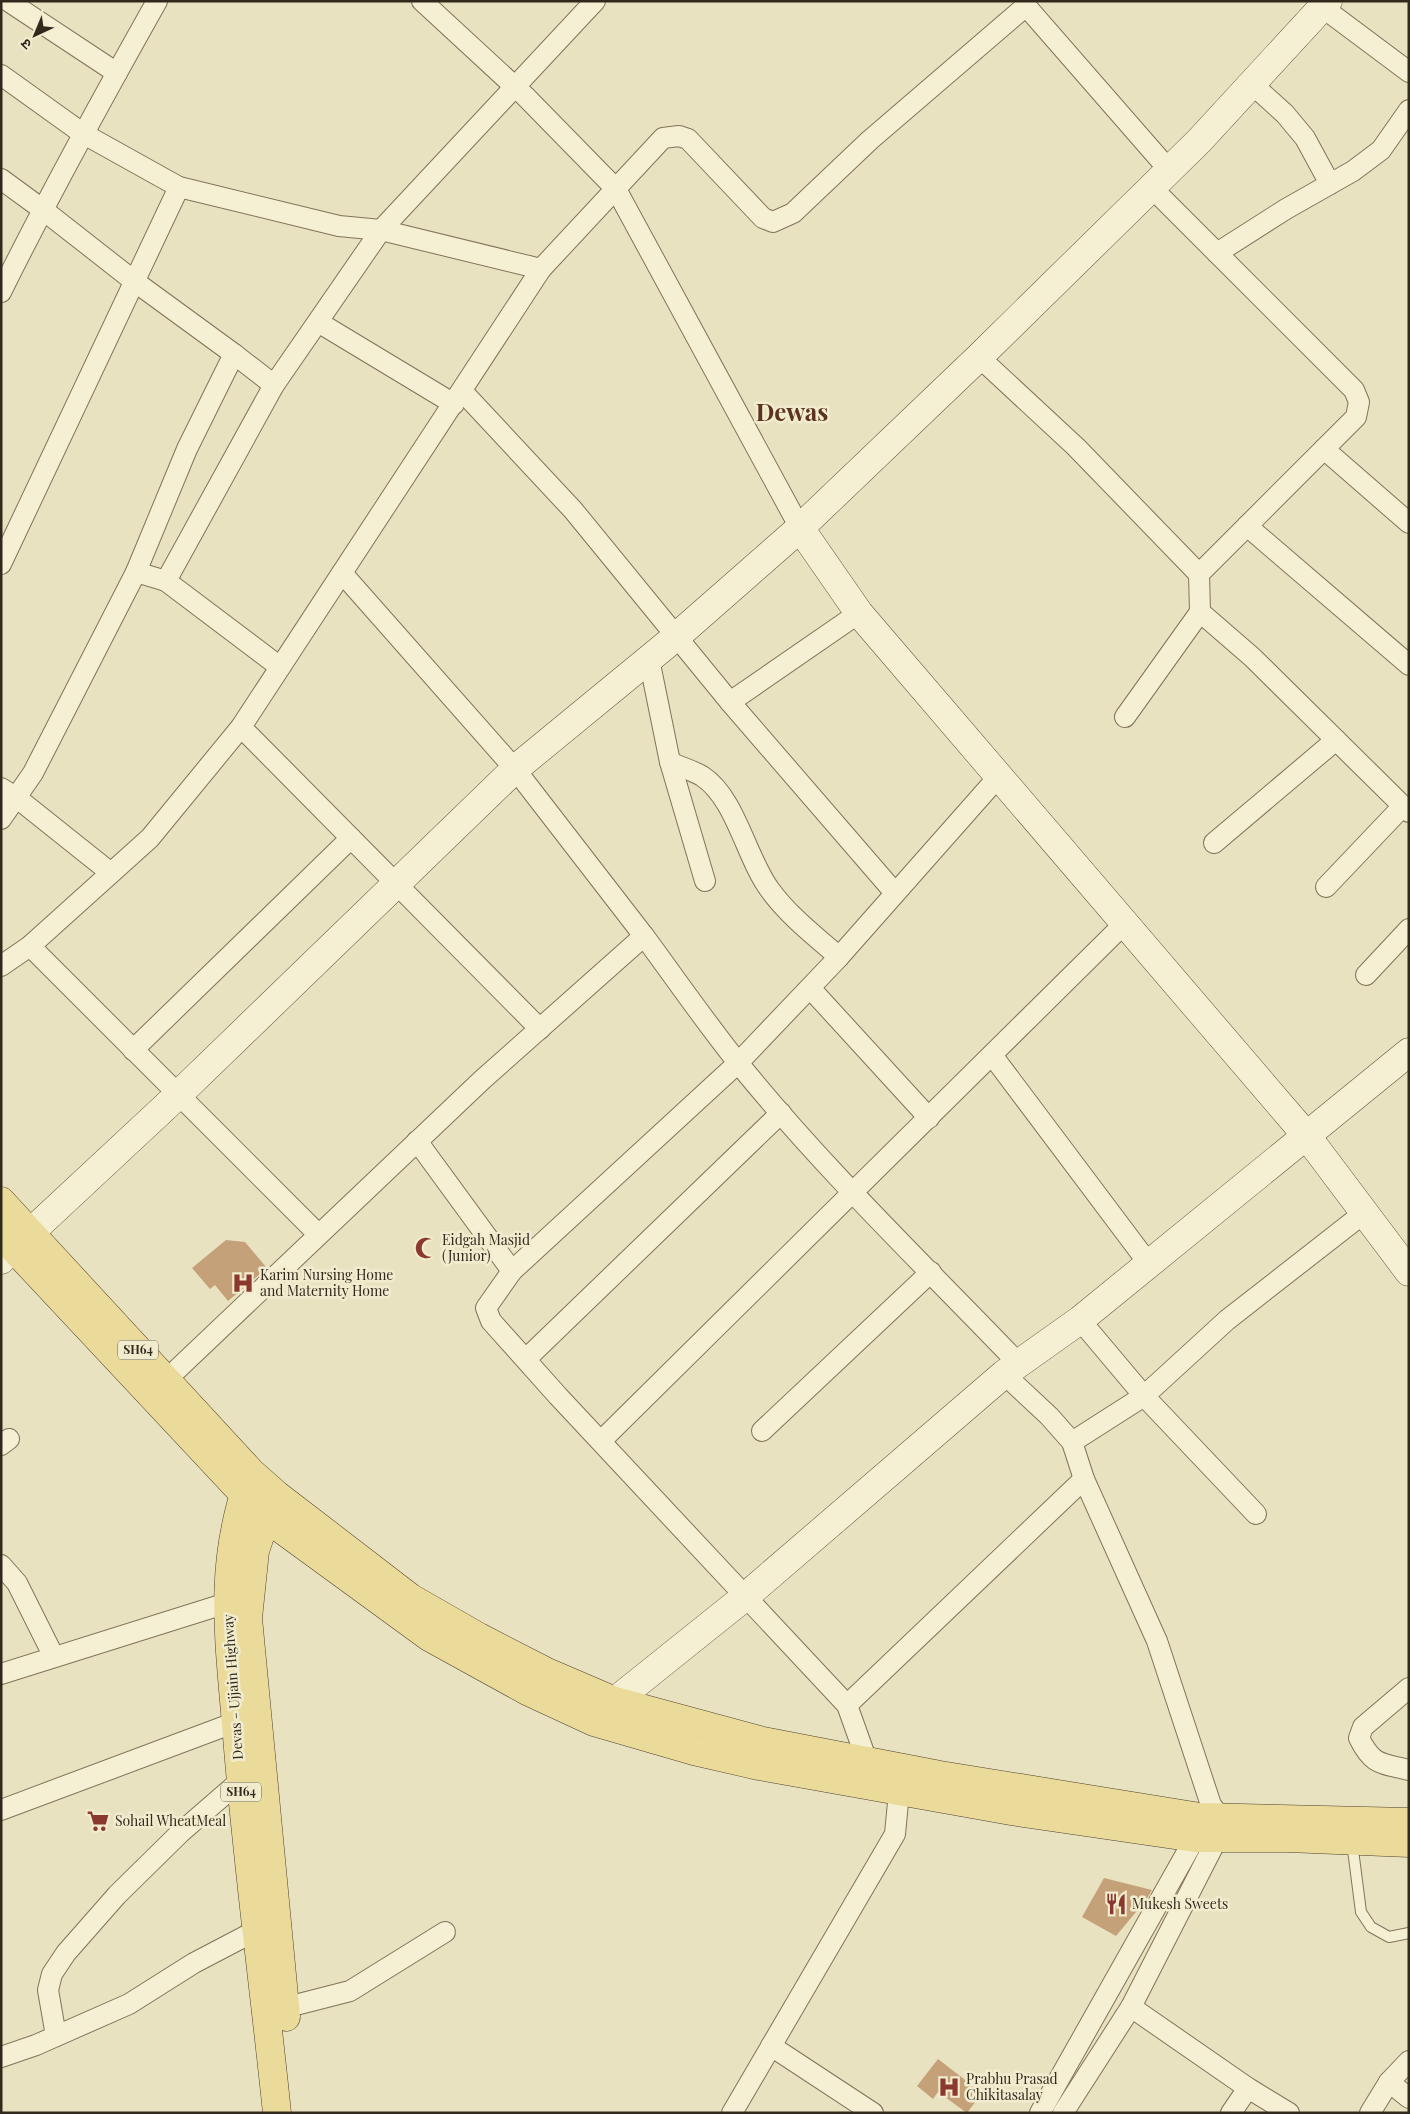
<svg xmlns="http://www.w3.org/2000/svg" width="1410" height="2114" font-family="'Playfair Display','Noto Sans Devanagari',serif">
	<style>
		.building { fill: #c4a179 }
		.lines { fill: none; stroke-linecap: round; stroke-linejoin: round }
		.lane-casing { stroke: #81735a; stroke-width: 12 }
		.street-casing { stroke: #81735a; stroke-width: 22 }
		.secondary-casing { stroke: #63543d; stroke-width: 29 }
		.primary-casing { stroke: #4f412e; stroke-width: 29 }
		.lane { stroke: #f5efd3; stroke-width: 10 }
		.street { stroke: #f5efd3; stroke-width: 20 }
		.secondary { stroke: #f5efd3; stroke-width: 28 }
		.primary { stroke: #eadb9b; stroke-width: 28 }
		.labels { text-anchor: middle; stroke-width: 5; stroke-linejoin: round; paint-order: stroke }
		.shield { fill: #f2eccf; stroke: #6c6452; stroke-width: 1 }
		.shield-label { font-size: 12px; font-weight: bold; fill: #32291d }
		.poi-label { font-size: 14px; fill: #32291d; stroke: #f2eccf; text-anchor: start }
		.street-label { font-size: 14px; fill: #32291d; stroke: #f2eccf }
		.town-label { font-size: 24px; font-weight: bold; fill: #5b3320; stroke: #f2eccf }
	</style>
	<rect width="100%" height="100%" fill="#e9e2c0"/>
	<g class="building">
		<polygon points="226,1240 245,1242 267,1268 228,1301 215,1285 210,1289 192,1268"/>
		<polygon points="1104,1878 1152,1890 1146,1900 1116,1936 1082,1917"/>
		<polygon points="938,2059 982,2093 967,2113 938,2092 933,2099 917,2086"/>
	</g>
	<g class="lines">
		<g class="lane-casing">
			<polyline id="lane" points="1352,1842 1361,1912 1371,1927 1389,1937 1409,1933"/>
		</g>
		<g class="street-casing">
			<g id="street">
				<polyline points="8,1 117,73"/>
				<polyline points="422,1 525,96 616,189 800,528"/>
				<polyline points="1025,1 1026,6 1169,170"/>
				<polyline points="1322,7 1409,72"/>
				<polyline points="1,75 82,133 179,187 339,226 381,230 541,269"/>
				<polyline points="1252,84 1285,114 1305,138 1330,184"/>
				<polyline points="1,179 42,209 134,281 234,354 187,449 136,572 33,773 1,819"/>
				<polyline points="1151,187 1354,390 1359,402 1356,417 1199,574 1200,612"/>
				<polyline points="1217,253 1286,209 1353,171 1381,150 1409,110"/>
				<path d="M1,292C50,193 103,97 157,1"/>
				<polyline points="318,322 454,404"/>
				<polyline points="234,354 274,385 381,230 595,1"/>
				<polyline points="979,357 1076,447 1199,574"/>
				<polyline points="462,391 573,510 730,702 895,893"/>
				<polyline points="1324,449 1409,523"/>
				<polyline points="1247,526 1409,665"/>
				<polyline points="1,564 179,187"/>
				<polyline points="136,572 166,581 274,385"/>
				<polyline points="166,581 280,667"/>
				<polyline points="649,659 670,762 705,881"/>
				<polyline points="730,702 859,613"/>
				<polyline points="1125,717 1200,612 1252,657 1409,812"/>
				<polyline points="241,727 540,1029"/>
				<path d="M670,762C680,767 692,770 702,776C736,798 746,858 770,890C789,916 815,936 839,957"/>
				<polyline points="1,788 17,798 111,873"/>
				<polyline points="1214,843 1336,740"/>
				<polyline points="1326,887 1403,806"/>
				<path d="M644,936C675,978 706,1023 739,1064C825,1170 924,1265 1018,1363"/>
				<polyline points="30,946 318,1234"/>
				<polyline points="1,966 30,946 150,838 241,727 541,269 663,138 679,136 688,139 763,218 773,222 793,213 870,140 1026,6"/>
				<polyline points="1366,975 1409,929"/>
				<polyline points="810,988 929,1118"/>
				<polyline points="133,1050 351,838"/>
				<polyline points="992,1055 1149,1264"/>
				<polyline points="417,1141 512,1271 486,1308 491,1321 558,1396 847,1705 867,1761"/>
				<polyline points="512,1271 738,1063 839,957 999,776"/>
				<polyline points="1080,1320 1144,1396 1256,1514"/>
				<polyline points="526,1359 781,1113"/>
				<polyline points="1004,1374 1049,1416 1072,1442 1084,1479 1157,1641 1211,1805 1221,1818 1218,1837 1131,2007 1063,2113"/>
				<polyline points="166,1380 482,1080 644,936 515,769 342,573"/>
				<polyline points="762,1431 931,1272"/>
				<polyline points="601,1441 1125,923"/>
				<polyline points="1072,1442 1144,1396 1227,1320 1364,1213"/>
				<polyline points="1,1445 9,1439"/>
				<polyline points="1,1565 17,1583 54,1657"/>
				<polyline points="1,1674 227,1603"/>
				<path d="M1409,1688L1363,1727L1359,1738C1373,1766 1381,1763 1409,1770"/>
				<polyline points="847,1705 1084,1479"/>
				<polyline points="1,1810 236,1722"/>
				<polyline points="1131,2007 1248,2088 1289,2113"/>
				<polyline points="272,2011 350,1991 445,1932"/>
				<polyline points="56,2036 48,1990 52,1974 66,1953 117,1895 180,1833 240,1781"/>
				<polyline points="771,2046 873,2113"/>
				<polyline points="1,2057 36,2045 129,2004 194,1963 257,1930"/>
				<polyline points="1389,2082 1409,2098"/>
				<polyline points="732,2113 895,1834 899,1792"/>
				<polyline points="1040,2113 1195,1838 1198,1826"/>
				<polyline points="1231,2113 1248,2088"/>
				<polyline points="1370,2113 1389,2082 1409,2061"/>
			</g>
		</g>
		<g class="secondary-casing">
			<g id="secondary">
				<polyline points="800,528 859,613 1306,1135 1409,1272"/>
				<polyline points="1,1260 178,1095 515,769 677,636 800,528 979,357 1199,141 1328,1"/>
				<polyline points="601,1715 615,1701 746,1596 1004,1374 1080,1320 1409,1052"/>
			</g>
		</g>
		<g class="primary-casing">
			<g id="primary">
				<polyline points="1,1201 251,1472 277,1495 411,1598 479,1637 545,1671 615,1701 763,1741 940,1775 1200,1817 1409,1822"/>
				<polyline points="1,1235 266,1518 429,1637 527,1691 594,1722 694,1751 759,1766 1011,1811 1195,1838 1288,1838 1409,1843"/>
				<path d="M248,1482C217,1571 230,1645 237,1736C247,1862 264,1987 277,2113"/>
				<polyline points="273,1504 266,1518 255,1551 248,1618 286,2017"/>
			</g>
		</g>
		<use href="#lane" class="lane"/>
		<use href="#street" class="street"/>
		<use href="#secondary" class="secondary"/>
		<use href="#primary" class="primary"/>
	</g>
	<defs>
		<g id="mosque-bare" transform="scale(1.725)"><path d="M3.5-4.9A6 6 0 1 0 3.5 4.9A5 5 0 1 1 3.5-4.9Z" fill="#8b392f" stroke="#f2eccf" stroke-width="2.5" paint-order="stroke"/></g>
		<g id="hospital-bare" transform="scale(1.725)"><path d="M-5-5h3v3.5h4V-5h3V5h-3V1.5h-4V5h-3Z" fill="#8b392f" stroke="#f2eccf" stroke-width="2.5" paint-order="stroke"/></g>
		<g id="supermarket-bare" transform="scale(1.725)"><path d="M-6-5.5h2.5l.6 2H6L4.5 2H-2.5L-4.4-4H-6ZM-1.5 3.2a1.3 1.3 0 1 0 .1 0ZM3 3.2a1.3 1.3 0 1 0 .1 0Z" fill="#8b392f" stroke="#f2eccf" stroke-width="2.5" paint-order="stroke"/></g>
		<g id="restaurant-bare" transform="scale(1.725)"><path d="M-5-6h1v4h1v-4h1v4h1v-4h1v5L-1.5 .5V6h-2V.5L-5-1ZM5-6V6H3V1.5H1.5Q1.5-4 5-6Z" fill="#8b392f" stroke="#f2eccf" stroke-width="2.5" paint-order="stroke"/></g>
	</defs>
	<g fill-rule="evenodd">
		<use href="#mosque-bare" x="426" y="1248"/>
		<use href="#hospital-bare" x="243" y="1283"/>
		<use href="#supermarket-bare" x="98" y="1821"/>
		<use href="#restaurant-bare" x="1116" y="1904"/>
		<use href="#hospital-bare" x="949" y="2087"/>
	</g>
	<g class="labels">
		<g class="shield">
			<rect x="118" y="1340.5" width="40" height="19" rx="4"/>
			<rect x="221" y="1782.5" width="40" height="19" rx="4"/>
		</g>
		<g class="shield-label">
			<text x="138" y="1354">SH64</text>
			<text x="241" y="1796">SH64</text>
		</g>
		<g class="poi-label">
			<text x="442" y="1245">Eidgah Masjid<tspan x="442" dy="16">(Junior)</tspan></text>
			<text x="260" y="1280">Karim Nursing Home<tspan x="260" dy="16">and Maternity Home</tspan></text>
			<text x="115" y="1826">Sohail WheatMeal</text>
			<text x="1132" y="1909">Mukesh Sweets</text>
			<text x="966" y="2084">Prabhu Prasad<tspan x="966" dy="16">Chikitasalay</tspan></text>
		</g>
		<g class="street-label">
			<text transform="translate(233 1687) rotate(-94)" y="5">Devas - Ujjain Highway</text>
		</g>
		<g class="town-label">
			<text x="792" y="421">Dewas</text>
		</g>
	</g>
	<rect width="1410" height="2114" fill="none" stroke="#32291d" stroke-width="5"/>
	<g transform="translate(35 35) rotate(224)" stroke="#f2eccf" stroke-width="4" paint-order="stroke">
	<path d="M0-4L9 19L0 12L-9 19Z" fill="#32291d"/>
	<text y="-8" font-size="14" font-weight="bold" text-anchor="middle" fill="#32291d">उ</text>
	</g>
</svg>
